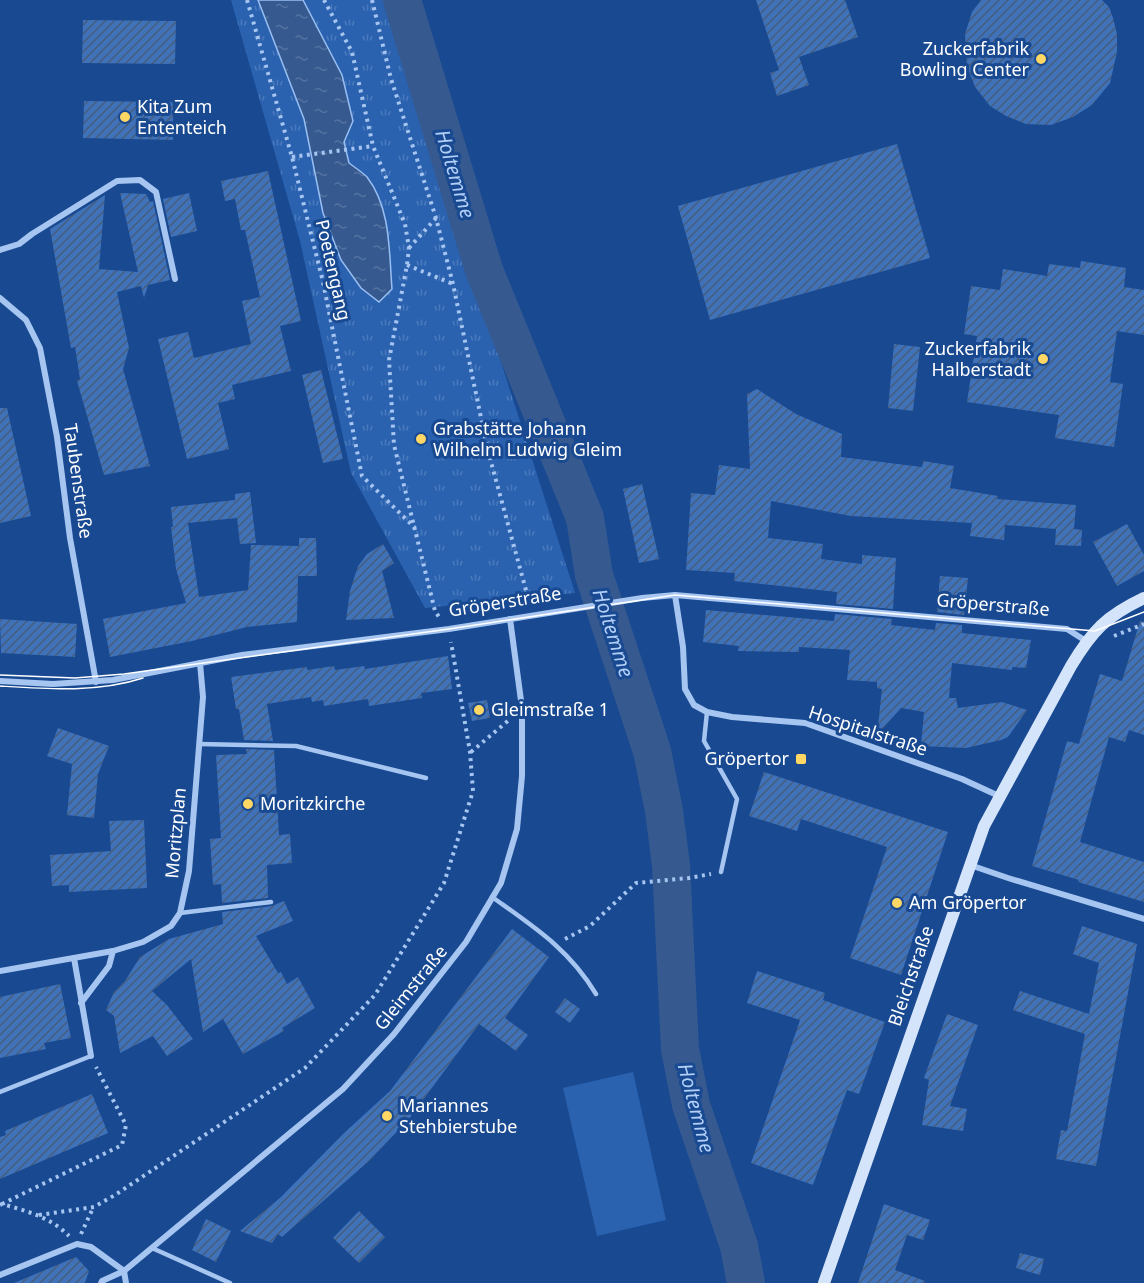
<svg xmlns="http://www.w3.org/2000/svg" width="1144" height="1283" font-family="'Noto Sans',sans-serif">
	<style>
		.park { fill: url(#park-tufts) }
		.garden { fill: #2a62b0 }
		.water { fill: url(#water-ripples); stroke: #99bff2; stroke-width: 1.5 }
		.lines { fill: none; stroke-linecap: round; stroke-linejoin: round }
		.river { stroke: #365a90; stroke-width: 38 }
		.building { fill: url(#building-hatch) }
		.path { stroke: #a6c5f0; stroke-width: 4; stroke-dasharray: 3 4.5; stroke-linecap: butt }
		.service { stroke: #a6c5f0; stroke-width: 4.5 }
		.minor { stroke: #a6c5f0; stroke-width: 6 }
		.secondary { stroke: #d4e4fb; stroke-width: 12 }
		.tram { stroke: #fff; stroke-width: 1.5 }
		.poi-dot { fill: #ffd765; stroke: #184991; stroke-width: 2 }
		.labels { text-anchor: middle; stroke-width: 6; stroke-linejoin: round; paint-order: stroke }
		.poi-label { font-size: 18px; fill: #fff; stroke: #184991; text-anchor: start }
		.street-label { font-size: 18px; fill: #fff; stroke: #184991 }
		.water-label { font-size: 20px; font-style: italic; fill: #b2cff7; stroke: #184991 }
	</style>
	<defs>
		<pattern id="park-tufts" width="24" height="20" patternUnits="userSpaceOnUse" patternTransform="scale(1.5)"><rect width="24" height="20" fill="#2a62b0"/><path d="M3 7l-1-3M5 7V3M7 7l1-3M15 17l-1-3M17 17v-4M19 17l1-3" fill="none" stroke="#4a7abc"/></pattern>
		<pattern id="water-ripples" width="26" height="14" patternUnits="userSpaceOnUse" patternTransform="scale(1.5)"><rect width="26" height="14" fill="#365a90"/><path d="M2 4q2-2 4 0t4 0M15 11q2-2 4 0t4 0" fill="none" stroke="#5473a1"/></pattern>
		<pattern id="building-hatch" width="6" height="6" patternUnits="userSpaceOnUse" patternTransform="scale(1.5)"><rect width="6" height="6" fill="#4072b9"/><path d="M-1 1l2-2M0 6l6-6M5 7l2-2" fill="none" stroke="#475d7d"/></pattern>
	</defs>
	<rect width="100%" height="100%" fill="#184991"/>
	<polygon class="park" points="231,0 385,0 575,593 425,608 351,473 300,241"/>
	<polygon class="garden" points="633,1072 666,1220 597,1236 563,1088"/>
	<path class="water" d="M258,0H303L342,75L353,121L344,142L349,163C354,167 362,172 367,177C391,208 389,252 392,289L379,302L361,288L341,260L323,213L304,119Z"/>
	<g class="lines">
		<polyline class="river" points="402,0 484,270 585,518 594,575 652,751 664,811 671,865 680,1049 691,1105 739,1246 746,1283"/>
	</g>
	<g class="building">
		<polygon points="756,0 845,0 858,37 799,57 809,85 777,96 770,73 779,70"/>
		<polygon points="981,0 1102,0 1109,7 1113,18 1117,34 1117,52 1110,83 1092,105 1073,117 1051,125 1026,124 1006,116 990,106 975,87 967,66 965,34 972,12"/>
		<polygon points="83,20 176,21 175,64 82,63"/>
		<polygon points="84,101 173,102 173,140 83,138"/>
		<polygon points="897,144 930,258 710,320 678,206"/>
		<polygon points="268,171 301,321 280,326 291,371 232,385 235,399 218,403 229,449 187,459 158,339 188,332 194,358 251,344 242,301 260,297 245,230 241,230 235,199 225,201 221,181"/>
		<polygon points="120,193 146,194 150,202 153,201 170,280 148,285 144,298 141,286 117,292 129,348 123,369 150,466 104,475 77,381 80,379 75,347 71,348 50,229 105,195 99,269 138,272"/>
		<polygon points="189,193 197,231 171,237 163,199"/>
		<polygon points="1081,261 1126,268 1124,287 1144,290 1144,335 1117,331 1110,382 1123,384 1114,447 1055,438 1059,415 967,402 977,336 964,334 971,286 1000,290 1003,269 1047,276 1049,264 1080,268"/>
		<polygon points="894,344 920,347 913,411 888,408"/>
		<polygon points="321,370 343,459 323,463 302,375"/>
		<polygon points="757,389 796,414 842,434 841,457 922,467 923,461 954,466 950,488 998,496 997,499 1076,505 1074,529 1082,530 1081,546 1055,545 1056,529 1005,525 1004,540 970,536 972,523 851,516 771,501 768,538 823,544 821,559 862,564 862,555 896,558 893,609 836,604 837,592 734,581 735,573 686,570 691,493 715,495 719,465 750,469 747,394"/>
		<polygon points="0,408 7,408 31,516 0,523"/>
		<polygon points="642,484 659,559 639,563 623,489"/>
		<polygon points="250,492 256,543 240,544 237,518 188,523 199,597 248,590 251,545 299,546 299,538 316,538 317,576 298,576 297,622 247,627 192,641 110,657 103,619 186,603 176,569 171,527 173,527 171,507 235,500 235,494"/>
		<polygon points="1127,524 1144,555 1144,571 1117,586 1093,542"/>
		<polygon points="383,544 394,563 382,571 394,618 346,620 350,591 358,566 367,554"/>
		<polygon points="940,576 968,578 964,615 937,612"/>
		<polygon points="706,610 834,621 835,614 892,619 891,625 935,630 936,623 962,625 962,633 1031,640 1026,668 1012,667 1012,670 952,663 949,698 956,698 958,708 1002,702 1027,710 1008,737 1001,740 966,748 921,746 924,712 901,708 877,735 882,689 877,688 877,682 847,680 850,650 799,647 799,652 738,651 739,646 703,642"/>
		<polygon points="0,619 77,624 75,657 1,653"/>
		<polygon points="1140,621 1144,622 1144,735 1129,730 1125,742 1109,737 1080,842 1144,862 1144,902 1078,882 1079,880 1032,866 1067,741 1079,744 1100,674 1122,681"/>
		<polygon points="448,656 452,689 421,693 422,698 369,706 368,699 324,706 323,700 312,702 311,697 267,704 273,741 244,740 239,709 236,709 231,677 307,667 307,670 334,666 335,670 364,666 365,669"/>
		<polygon points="487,700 490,718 472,721 468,703"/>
		<polygon points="58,728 109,746 98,774 94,818 67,815 72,764 47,756"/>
		<polygon points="246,749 274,750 279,835 290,834 292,863 267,865 268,898 222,903 221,884 213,885 210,839 221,838 216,755 247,754"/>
		<polygon points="764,772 948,832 901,975 850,958 887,847 801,819 797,831 749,816"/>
		<polygon points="144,820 147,888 69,892 69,885 52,886 50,855 111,851 109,821"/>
		<polygon points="284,901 293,921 256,936 278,973 281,972 287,984 298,977 315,1008 282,1028 284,1031 243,1054 223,1019 203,1032 191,959 152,991 167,1005 193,1039 167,1056 153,1036 120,1053 114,1016 106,1010 114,992 125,981 140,957 169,939 223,924 222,912 272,906"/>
		<polygon points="1082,926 1137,944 1096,1166 1056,1159 1061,1130 1067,1131 1085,1034 1013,1010 1020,991 1089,1014 1099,963 1073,954"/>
		<polygon points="512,929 549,957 505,1018 528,1035 516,1051 479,1024 409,1119 369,1161 282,1237 278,1234 272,1243 240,1231 281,1197 343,1134 390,1091"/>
		<polygon points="757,971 825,993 823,1000 885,1022 859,1094 847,1090 813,1185 751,1163 800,1020 747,1003"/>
		<polygon points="60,984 71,1038 44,1043 46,1049 0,1058 0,997"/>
		<polygon points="565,998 580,1009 570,1023 555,1012"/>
		<polygon points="947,1014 978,1025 950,1106 967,1109 963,1131 922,1125 929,1080 924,1078"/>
		<polygon points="92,1094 108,1133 0,1179 0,1137 6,1135 5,1131"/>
		<polygon points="884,1204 930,1220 923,1240 907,1235 895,1270 925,1281 924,1283 858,1283"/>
		<polygon points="359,1211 385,1237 359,1263 333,1238"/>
		<polygon points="206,1219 231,1231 216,1262 192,1250"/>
		<polygon points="1020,1253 1044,1259 1040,1275 1016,1268"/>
		<polygon points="76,1257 89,1271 85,1283 14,1283"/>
	</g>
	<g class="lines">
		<g class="path">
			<polyline points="247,0 292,157 323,282 362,476 415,528"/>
			<polyline points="324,0 352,52 373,146 405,224 409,248 407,265 389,360 394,445 435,611 439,617"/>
			<polyline points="372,0 391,79 436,218 453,284 488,451 530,605"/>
			<polyline points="292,157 373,146"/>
			<polyline points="409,248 436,218"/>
			<polyline points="407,265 453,284"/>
			<polyline points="1114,636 1144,624"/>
			<polyline points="471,752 509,720"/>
			<polyline points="565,939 590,926 636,883 689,878 711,874"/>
			<polyline points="2,1204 122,1145 126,1125 96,1067"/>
			<path d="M0,1205L2,1204C27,1211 50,1217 69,1236"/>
			<polyline points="39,1215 94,1207 115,1195 305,1068 375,995 444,883 473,791 470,752 451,642"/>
			<polyline points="81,1234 93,1208"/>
		</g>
		<g class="service">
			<polyline points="707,712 704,741 737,799 721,872"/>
			<polyline points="199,744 296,746 426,778"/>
			<path d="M492,897C534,927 569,949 596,994"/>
			<polyline points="180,913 271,902"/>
			<polyline points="0,1092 91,1056"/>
			<polyline points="152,1248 230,1283"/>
		</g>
		<g class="minor">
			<polyline points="0,250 19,244 32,234 117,181 140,180 156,192 175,279"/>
			<polyline points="0,298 26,320 40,348 57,437 70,538 96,682"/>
			<polyline points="675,595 683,647 685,689 694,705 707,712 732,717 805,723 962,779 999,796"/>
			<polyline points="0,681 53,684 113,680 242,655 449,629 642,598 675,595 1067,629 1086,641"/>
			<polyline points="970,865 1008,878 1144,919"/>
			<polyline points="74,958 91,1056"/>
			<polyline points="0,971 113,951 143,942 171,926 180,913 189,871 203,697 200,663"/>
			<polyline points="81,1003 109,966 113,951"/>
			<polyline points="0,1275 77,1244 91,1247 124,1271 343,1089 394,1034 466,942 501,883 517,829 522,776 522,708 510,619"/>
			<polyline points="101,1283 102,1281 124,1271 126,1283"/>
		</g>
		<path class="secondary" d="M824,1283L984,826L1071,666C1092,631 1106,616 1144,598"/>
		<g class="tram">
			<polyline points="0,675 75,678 124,674 449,629 675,595 1095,631 1144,612"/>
			<path d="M0,686C47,689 97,693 143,678"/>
		</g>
	</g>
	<g class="poi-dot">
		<circle cx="1041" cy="59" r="6"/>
		<circle cx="125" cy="117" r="6"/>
		<circle cx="1043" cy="359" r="6"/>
		<circle cx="421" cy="439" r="6"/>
		<circle cx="479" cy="710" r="6"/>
		<rect x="795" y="753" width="12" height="12" rx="3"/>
		<circle cx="248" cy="804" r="6"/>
		<circle cx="897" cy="903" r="6"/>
		<circle cx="387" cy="1116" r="6"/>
	</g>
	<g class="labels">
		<g class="poi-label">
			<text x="1029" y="55" text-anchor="end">Zuckerfabrik<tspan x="1029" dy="21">Bowling Center</tspan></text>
			<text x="137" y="113">Kita Zum<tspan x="137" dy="21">Ententeich</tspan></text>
			<text x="1031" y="355" text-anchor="end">Zuckerfabrik<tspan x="1031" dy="21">Halberstadt</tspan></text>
			<text x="433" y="435">Grabstätte Johann<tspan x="433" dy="21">Wilhelm Ludwig Gleim</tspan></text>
			<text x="491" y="716">Gleimstraße 1</text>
			<text x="789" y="765" text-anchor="end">Gröpertor</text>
			<text x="260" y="810">Moritzkirche</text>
			<text x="909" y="909">Am Gröpertor</text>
			<text x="399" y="1112">Mariannes<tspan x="399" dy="21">Stehbierstube</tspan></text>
		</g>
		<g class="street-label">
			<text transform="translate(333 270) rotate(77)" y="6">Poetengang</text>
			<text transform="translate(78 481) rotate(82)" y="6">Taubenstraße</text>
			<text transform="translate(505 602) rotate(-9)" y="6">Gröperstraße</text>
			<text transform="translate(993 605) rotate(5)" y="6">Gröperstraße</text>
			<text transform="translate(868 731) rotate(18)" y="6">Hospitalstraße</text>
			<text transform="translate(176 833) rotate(-85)" y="6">Moritzplan</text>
			<text transform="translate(911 976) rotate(-71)" y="6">Bleichstraße</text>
			<text transform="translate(411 988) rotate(-51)" y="6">Gleimstraße</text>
		</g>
		<g class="water-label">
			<text transform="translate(455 174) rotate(73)" y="7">Holtemme</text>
			<text transform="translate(613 633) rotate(72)" y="7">Holtemme</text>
			<text transform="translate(696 1108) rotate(75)" y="7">Holtemme</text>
		</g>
	</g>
</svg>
